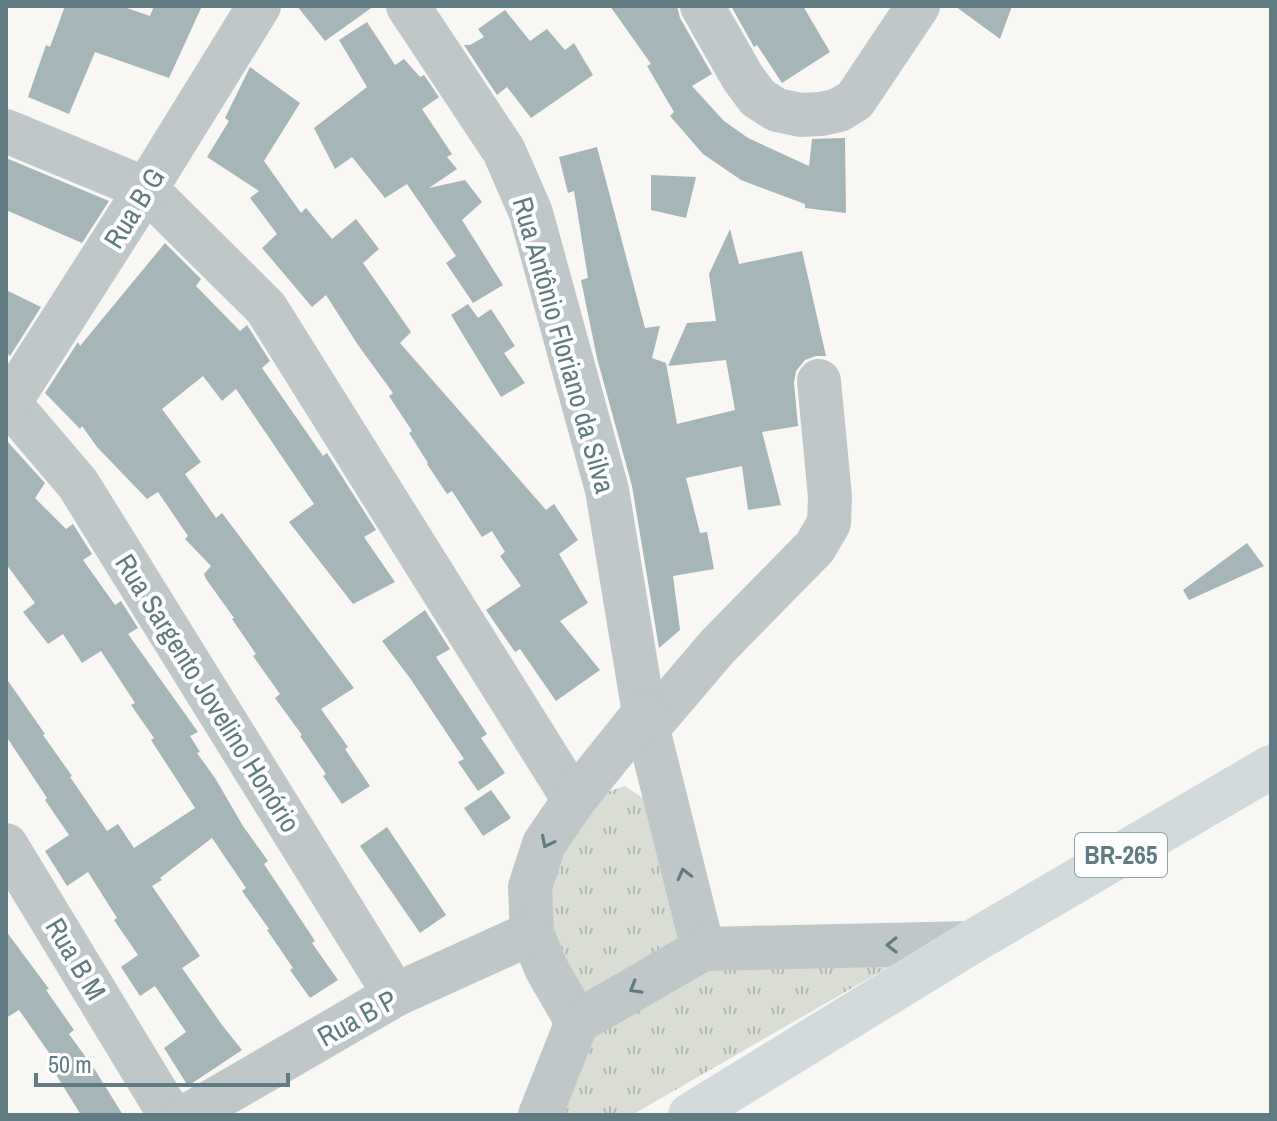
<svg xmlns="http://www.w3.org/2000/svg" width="1277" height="1121" font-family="'Archivo Narrow',sans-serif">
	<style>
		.park { fill: url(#park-tufts) }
		.building { fill: #a6b5b7 }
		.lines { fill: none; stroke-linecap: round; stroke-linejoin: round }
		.minor { stroke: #c0c7c9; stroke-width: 44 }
		.highway { stroke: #d2dadc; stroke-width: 44 }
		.oneway { stroke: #607b82 }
		.labels { text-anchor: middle; stroke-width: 8; stroke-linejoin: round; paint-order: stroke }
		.shield { fill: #fff; stroke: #90a3a8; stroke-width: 2 }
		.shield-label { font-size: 26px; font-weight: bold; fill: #607b82 }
		.street-label { font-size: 28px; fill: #607b82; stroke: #fff }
	</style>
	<defs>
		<pattern id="park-tufts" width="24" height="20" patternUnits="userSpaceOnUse" patternTransform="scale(2)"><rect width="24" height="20" fill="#d9ddd3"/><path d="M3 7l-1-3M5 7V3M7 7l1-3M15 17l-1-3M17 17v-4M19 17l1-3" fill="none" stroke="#b3b8b1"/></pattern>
	</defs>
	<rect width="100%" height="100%" fill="#f8f7f4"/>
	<g class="park">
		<polygon points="625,786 647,801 680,941 582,995 557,942 547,903 551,871 604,793"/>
		<polygon points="899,961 632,1115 561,1115 592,1032 708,966"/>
	</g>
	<g class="building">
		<polygon points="65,6 121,6 150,16 154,6 202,6 169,78 95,52 69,114 28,97 46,45 50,47"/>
		<polygon points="297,6 374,6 325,41"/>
		<polygon points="610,6 677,6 680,18 712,74 692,86 724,121 748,138 809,166 812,139 845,138 846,213 805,208 805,204 741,180 703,154 670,116 674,112 647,66 651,64"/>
		<polygon points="731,6 803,6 830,52 782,83 757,45 754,47"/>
		<polygon points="955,6 1012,6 1000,39"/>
		<polygon points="505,10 530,41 547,29 565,50 574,43 593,75 531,118 507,87 497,95 464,45 470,45 484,37 478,29"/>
		<polygon points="367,22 395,65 404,59 420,77 424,75 439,97 422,109 452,154 447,157 457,169 429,188 465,180 482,202 462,220 503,285 473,303 446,263 456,256 407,184 385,198 352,157 335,169 314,128 367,87 339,40"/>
		<polygon points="250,67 300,103 264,161 301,213 306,208 332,239 356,219 379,249 363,263 411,332 400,343 546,510 554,504 578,540 559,554 588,603 560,621 600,670 556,701 520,649 515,652 486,610 521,586 500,556 505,552 492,531 482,537 452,491 447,494 427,464 428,463 409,433 412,431 389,396 393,393 358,345 326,295 312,307 262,248 277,234 250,198 259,191 207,157 229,121 225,118"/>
		<polygon points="597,147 645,328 660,326 652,358 666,363 677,424 735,410 726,360 668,366 687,323 716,321 709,274 730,229 739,264 802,251 826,356 816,356 805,360 796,371 794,383 798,426 762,432 781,505 748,510 742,466 686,478 700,533 707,532 714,569 673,576 680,630 659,648 632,486 597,358 581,280 588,278 574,191 568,193 559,157"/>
		<polygon points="6,158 109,201 82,243 6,210"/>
		<polygon points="651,175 696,177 686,218 651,210"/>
		<polygon points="165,243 201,279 196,286 240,331 247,325 270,361 262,368 323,456 327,453 376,530 364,537 395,582 353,604 289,522 314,504 236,389 222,401 203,376 162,409 201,462 185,474 216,518 222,513 354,688 321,709 348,747 345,749 370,786 342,804 323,776 326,774 300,736 302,735 275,698 280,694 253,656 256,654 232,619 234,618 206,579 204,574 211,566 185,539 188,536 158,492 147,499 97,447 82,426 80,429 45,393 78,342 80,346"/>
		<polygon points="6,290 41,307 10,356 6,352"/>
		<polygon points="468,304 478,318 491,309 515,346 504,353 525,383 501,397 451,315"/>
		<polygon points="6,440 45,483 35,498 66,529 73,524 92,554 83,560 115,605 121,601 138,628 128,634 198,732 190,736 200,752 197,753 215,778 243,826 268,861 264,864 315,941 312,943 338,980 310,998 290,970 293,968 267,930 269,929 242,891 246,888 212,838 160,878 162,880 152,886 200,956 182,968 222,1025 242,1050 188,1086 164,1048 186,1032 155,986 140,996 121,967 138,955 114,920 117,918 88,872 67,886 45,851 69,835 45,800 47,798 6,736 6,678 45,734 43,735 72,776 70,777 107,831 118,824 134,848 195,808 151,740 154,738 131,705 135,703 101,651 82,663 63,634 48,644 23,612 35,603 6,564"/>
		<polygon points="1247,543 1264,566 1189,600 1183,590"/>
		<polygon points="425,610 450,649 436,657 487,734 481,738 505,773 478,791 458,762 464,759 412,681 382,641"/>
		<polygon points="491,790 511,818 483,836 464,808"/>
		<polygon points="387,827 446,915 420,933 360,846"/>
		<polygon points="6,931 49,989 46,990 74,1030 69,1034 95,1070 123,1115 81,1115 47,1060 52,1057 19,1010 6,1018"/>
	</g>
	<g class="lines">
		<g class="minor">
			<polyline points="408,6 504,151 531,213 607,490 644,713 703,949"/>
			<polyline points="702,6 743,78 758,98 777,110 801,115 821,114 839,110 855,100 918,6"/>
			<polyline points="6,131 146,189 266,308 574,800"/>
			<polyline points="6,401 9,403 78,484 395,995"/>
			<polyline points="6,408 146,189 259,6"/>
			<polyline points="648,728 717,647 815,547 829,523 830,497 819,381"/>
			<polyline points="6,845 170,1115"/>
			<polyline points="577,1022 546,968 532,933 530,887 544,844 574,800 644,713"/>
			<polyline points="188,1115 395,995 532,933"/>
			<polyline points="540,1115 577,1022 703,949 970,943"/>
		</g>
		<polyline class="highway" points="690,1115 970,943 1271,767"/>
	</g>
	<defs><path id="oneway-chevron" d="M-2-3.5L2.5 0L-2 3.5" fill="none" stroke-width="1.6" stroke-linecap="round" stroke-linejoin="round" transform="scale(2)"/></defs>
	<g class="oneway">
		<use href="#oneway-chevron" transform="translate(547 842) rotate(117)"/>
		<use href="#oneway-chevron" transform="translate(684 874) rotate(-104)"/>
		<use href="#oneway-chevron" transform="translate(892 945) rotate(179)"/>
		<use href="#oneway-chevron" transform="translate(635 988) rotate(150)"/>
	</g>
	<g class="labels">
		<rect class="shield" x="1075" y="833" width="92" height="44" rx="6"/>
		<g class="shield-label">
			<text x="1121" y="864">BR-265</text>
		</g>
		<g class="street-label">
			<text transform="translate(134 208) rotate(-58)" y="10">Rua B G</text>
			<text transform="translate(564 345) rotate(74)" y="10">Rua Antônio Floriano da Silva</text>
			<text transform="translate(208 693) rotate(58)" y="10">Rua Sargento Jovelino Honório</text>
			<text transform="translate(76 959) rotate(59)" y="10">Rua B M</text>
			<text transform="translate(357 1018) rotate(-29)" y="10">Rua B P</text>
		</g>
	</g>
	<rect width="1277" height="1121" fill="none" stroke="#607b82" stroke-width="16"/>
	<path d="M36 1073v12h252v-12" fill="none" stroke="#607b82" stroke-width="4"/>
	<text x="48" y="1073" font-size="24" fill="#607b82" stroke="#ffffff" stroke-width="6" paint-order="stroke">50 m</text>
</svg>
